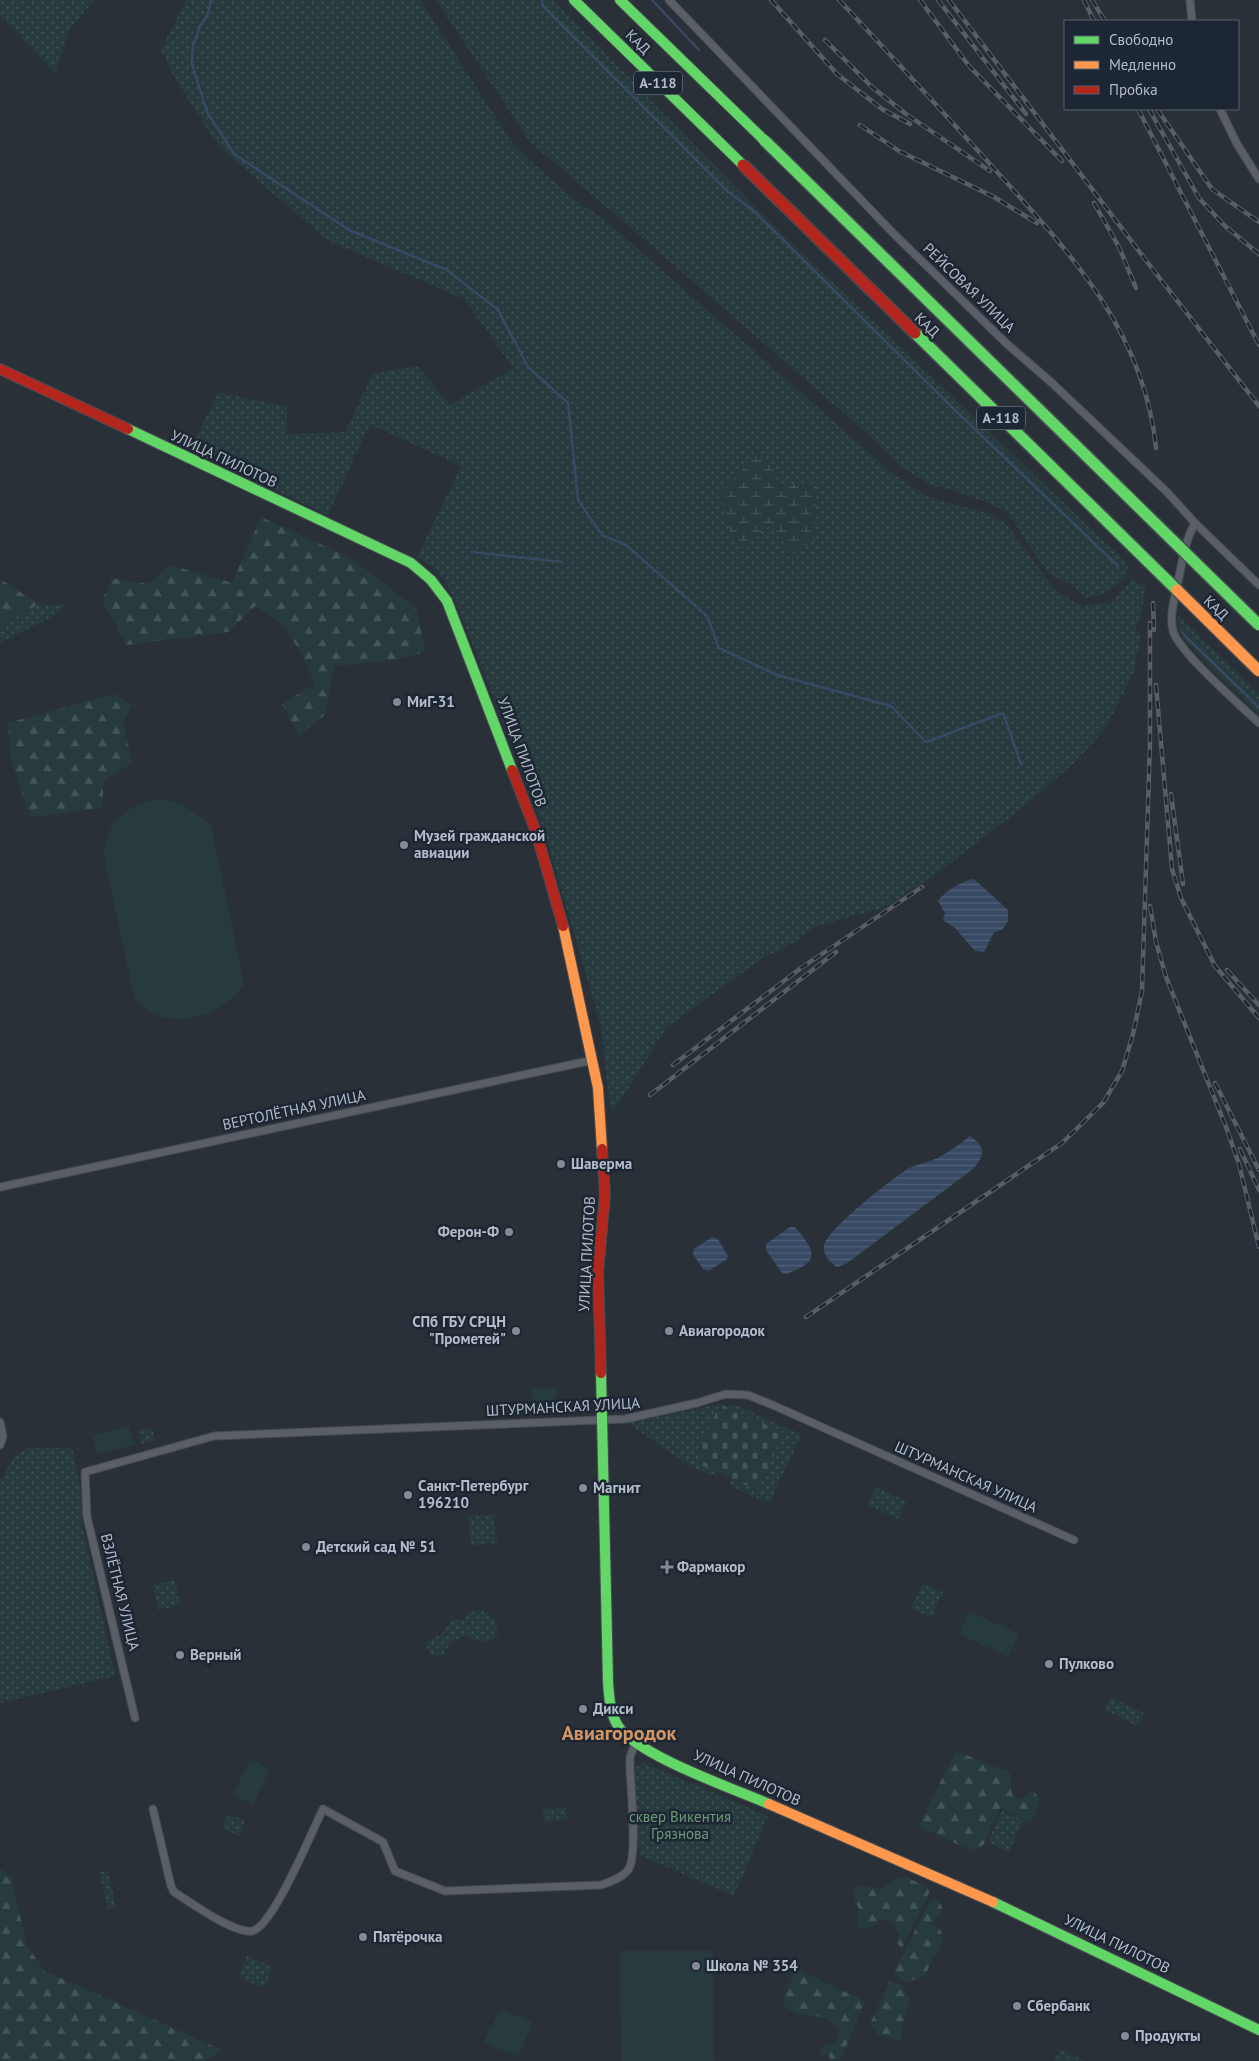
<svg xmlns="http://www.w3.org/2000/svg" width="1259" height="2061" font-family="'PT Sans',sans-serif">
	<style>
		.grass { fill: url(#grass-dots); fill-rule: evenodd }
		.forest { fill: url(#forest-firs) }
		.wetland { fill: url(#wetland-marsh) }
		.cemetery { fill: url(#cemetery-stones) }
		.garden { fill: #273a3e }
		.water { fill: url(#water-rules) }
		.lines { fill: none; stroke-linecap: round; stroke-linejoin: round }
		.stream { stroke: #384963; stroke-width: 2.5 }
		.street-casing { stroke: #484c53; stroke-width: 9 }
		.fast-casing { stroke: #484c53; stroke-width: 12 }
		.slow-casing { stroke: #484c53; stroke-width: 12 }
		.jam-casing { stroke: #484c53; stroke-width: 12 }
		.street { stroke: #5a5e66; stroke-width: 7 }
		.fast { stroke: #63d668; stroke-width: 10 }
		.slow { stroke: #ff974d; stroke-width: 10 }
		.jam { stroke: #b3261e; stroke-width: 10 }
		.rail-casing { stroke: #595d64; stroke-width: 4.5 }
		.rail { stroke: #1d2633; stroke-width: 2.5; stroke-dasharray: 8; stroke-linecap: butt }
		.fast-bridge-casing { stroke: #474c53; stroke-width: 14; stroke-linecap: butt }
		.slow-bridge-casing { stroke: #474c53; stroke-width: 14; stroke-linecap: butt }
		.jam-bridge-casing { stroke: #474c53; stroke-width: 14; stroke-linecap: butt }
		.fast-bridge { stroke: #63d668; stroke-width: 11 }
		.slow-bridge { stroke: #ff974d; stroke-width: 11 }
		.jam-bridge { stroke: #b3261e; stroke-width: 11 }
		.poi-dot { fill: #848b96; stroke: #1d2633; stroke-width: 2 }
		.labels { text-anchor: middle; stroke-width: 5; stroke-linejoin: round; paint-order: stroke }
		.shield { fill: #1d2633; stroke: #878f9c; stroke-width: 1 }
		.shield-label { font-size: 14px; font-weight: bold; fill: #b4bcc9 }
		.street-label { font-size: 15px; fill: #b4bcc9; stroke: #1d2633 }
		.poi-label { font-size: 15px; font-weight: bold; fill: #b4bcc9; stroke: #1d2633; text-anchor: start }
		.park-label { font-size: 15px; fill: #6b9a76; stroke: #1d2633 }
		.district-label { font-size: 20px; font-weight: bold; fill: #d59563; stroke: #1d2633 }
	</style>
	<defs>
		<pattern id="grass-dots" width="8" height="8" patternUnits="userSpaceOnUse" patternTransform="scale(1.25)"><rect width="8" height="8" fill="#273a3e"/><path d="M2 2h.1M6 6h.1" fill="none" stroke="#445559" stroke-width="1.8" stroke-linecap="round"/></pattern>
		<pattern id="forest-firs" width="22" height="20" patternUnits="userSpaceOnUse" patternTransform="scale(1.25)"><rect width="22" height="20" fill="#273a3e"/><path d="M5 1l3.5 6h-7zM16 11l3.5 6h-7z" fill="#445559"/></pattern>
		<pattern id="wetland-marsh" width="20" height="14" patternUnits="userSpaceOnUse" patternTransform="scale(1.25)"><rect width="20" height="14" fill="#273a3e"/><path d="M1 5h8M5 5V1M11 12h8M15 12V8" fill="none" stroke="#445559"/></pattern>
		<pattern id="cemetery-stones" width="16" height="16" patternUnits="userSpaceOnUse" patternTransform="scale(1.25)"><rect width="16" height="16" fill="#273a3e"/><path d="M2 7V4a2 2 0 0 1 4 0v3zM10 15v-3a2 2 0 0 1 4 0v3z" fill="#445559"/></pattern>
		<pattern id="water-rules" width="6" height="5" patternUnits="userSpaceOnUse" patternTransform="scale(1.25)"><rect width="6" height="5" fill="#384963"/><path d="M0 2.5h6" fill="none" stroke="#526178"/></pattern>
	</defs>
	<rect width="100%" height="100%" fill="#2a3038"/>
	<g class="grass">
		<polygon points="0,0 94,0 70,29 55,73 0,15"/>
		<path d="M186,0H420L515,147L576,201L603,218L893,474L929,497L990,514L1006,524L1056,591L1080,605L1111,603L1132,580L1146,586L1141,615L1135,631L1139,632L1141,636L1134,671L1123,695L1104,730L1074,763L1024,806L938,873L885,907L815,927L795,942L763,958L667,1027L614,1111L610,1108L601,1026L544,831L492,693L454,598L446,583L433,568L417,557L461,466L370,424L328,515L190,450L218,392L287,407V434L346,432L372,374L417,366L450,405L513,368L464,299L327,240L219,147L176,80L161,50ZM759,450L783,484L719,492L724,491Z"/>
		<polygon points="436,0 553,0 780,232 1128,564 1126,578 1100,595 1085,598 1077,589 1047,572 1008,513 986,502 942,487 934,487 900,466 872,438 630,227 530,142"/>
		<polygon points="39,604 65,605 60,613 0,643 0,627"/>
		<polygon points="1178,615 1259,694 1259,715 1186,642 1179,632"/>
		<polygon points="720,1404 694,1461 718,1473 717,1477 689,1466 628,1423"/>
		<polygon points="734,1404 802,1435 775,1490 772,1501 765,1502 729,1485 732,1479 757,1490 728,1407"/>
		<polygon points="152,1428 155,1440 141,1444 137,1431"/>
		<polygon points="28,1448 72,1448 81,1490 82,1525 115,1676 0,1703 0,1481 14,1457"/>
		<polygon points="876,1487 907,1501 898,1519 867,1505"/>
		<polygon points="494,1514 497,1543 471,1546 468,1516"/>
		<polygon points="175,1580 180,1605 158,1610 153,1585"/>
		<polygon points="923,1583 943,1592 931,1618 911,1608"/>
		<path d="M476,1610C490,1611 496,1620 498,1634C489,1646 477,1643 466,1635L451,1642L442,1656L431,1655L426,1645L428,1640L443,1633L452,1620H463L468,1614Z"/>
		<polygon points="1111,1697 1144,1713 1138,1726 1105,1710"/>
		<polygon points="644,1763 768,1816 734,1896 639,1855 634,1770 638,1765"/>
		<polygon points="566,1808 567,1820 544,1822 543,1809"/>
		<polygon points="1002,1811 1023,1820 1009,1852 988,1842"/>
		<polygon points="229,1814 245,1821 239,1836 222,1828"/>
		<polygon points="108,1870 116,1908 108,1909 100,1872"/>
		<polygon points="247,1956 273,1967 264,1988 238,1977"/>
		<polygon points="1060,2049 1083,2060 1083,2061 1054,2061"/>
	</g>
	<g class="forest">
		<polygon points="261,517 351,558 417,609 425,652 395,660 334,666 325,715 299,735 282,704 315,684 300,651 283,625 255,606 228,632 127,645 102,601 112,578 148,584 170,565 232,583"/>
		<polygon points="0,579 39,604 0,627"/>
		<polygon points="114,694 132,704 123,722 132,763 103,781 103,808 30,817 11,760 8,723"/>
		<polygon points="956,1751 1010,1773 1012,1794 1020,1800 1034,1790 1040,1802 1031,1823 1000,1808 984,1844 974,1852 918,1826"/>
		<polygon points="0,1869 11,1875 27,1946 45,1971 222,2050 205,2061 0,2061"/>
		<path d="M906,1877L931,1889L902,1948L896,1943L900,1934L889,1919L880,1920C873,1927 869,1930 860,1928L856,1916L859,1909L853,1898L855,1887L858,1885L882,1889L897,1878Z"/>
		<path d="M931,1899H937L942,1907L940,1916L929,1924L938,1926C951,1942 930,1958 927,1973L924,1977L906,1982L893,1974Z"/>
		<path d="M796,1969L865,2001L840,2061H832L828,2055H821L820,2053L822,2046L836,2042L839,2030C826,2008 799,2022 784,2005L783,1999Z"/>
		<polygon points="890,1981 902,1985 910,2000 903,2022 901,2039 894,2041 890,2037 879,2036 870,2024"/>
	</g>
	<polygon class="wetland" points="759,450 783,484 816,483 815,540 790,556 773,524 735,548 719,493 724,491"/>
	<polygon class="cemetery" points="720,1404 784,1433 757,1490 694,1462"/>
	<g class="garden">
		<path d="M161,799L182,804L211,824L244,985C221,1018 161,1036 134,997L104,857C103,824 129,802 161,799Z"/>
		<polygon points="555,1387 555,1403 532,1404 531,1388"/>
		<polygon points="129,1426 134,1445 97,1454 92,1435"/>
		<polygon points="969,1611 1019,1634 1008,1657 959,1634"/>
		<polygon points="250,1759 270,1769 253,1805 232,1795"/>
		<polygon points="620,1951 713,1951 714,2061 621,2061"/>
		<polygon points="504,2010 533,2023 518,2057 484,2042 498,2013"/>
	</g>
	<g class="water">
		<path d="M974,879L1008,910V921L1002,930L994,932L984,952L975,951L955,928L943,920L945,913L938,901C945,891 962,881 974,879Z"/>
		<path d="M970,1136C986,1147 985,1156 973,1169L846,1264L837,1267C830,1263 823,1255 824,1246C825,1231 894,1177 909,1168C917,1164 927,1163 935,1159C944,1155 962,1143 970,1136Z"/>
		<path d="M790,1227H795C815,1251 822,1261 786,1274L782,1273L766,1250V1244Z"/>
		<polygon points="712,1237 718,1239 728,1256 726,1260 708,1271 703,1269 693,1254 694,1249"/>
	</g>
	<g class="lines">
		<g class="stream">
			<polyline points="211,0 208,14 200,26 193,46 192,64 207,112 234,154 349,230 447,270 498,310 528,367 568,403 578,500 602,535 626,545 707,616 719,648 777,675 891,706 926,742 1003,713 1021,764"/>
			<polyline points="542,0 543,6 727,191 754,211 960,415 1117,565"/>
			<polyline points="652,0 699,50"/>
			<polyline points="472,552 562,562"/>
			<polyline points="1184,635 1259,707"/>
		</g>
		<g class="street-casing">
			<g id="street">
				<polyline points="669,0 894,234 1007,344 1052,383 1167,492 1195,523 1259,585"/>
				<polyline points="1190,0 1192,21"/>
				<polyline points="1220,109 1237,144 1259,179"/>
				<path d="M1195,523C1185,541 1182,562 1178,582C1175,597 1169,615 1173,631C1179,652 1240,705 1259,723"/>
				<polyline points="0,1187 593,1060"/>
				<polyline points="0,1422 3,1436 0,1445"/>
				<polyline points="135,1718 87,1517 85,1472 214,1436 625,1419 697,1403 726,1394 748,1395 775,1406 1074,1540"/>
				<path d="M153,1809L171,1886L174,1892C190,1902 234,1934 252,1931C273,1927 312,1831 323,1809L383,1842L395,1871L445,1891L601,1885C610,1882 622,1878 628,1870C638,1858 631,1789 630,1770V1757L635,1744"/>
			</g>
		</g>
		<g class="fast-casing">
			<g id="fast">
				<polyline points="574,0 743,165"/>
				<polyline points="620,0 764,140"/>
				<polyline points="128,429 411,563 431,580 447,601 512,770"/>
				<path d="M601,1373L608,1681C609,1697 610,1713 618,1726C637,1755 734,1789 769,1804"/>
				<polyline points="993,1902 1259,2030"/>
			</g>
		</g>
		<g class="slow-casing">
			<g id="slow">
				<polyline points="563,926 598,1088 602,1149"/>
				<polyline points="769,1804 993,1902"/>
			</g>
		</g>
		<g class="jam-casing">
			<g id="jam">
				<polyline points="0,369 128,429"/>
				<polyline points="512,770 536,832 563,926"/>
				<polyline points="601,1373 598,1272 605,1195 602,1149"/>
			</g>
		</g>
		<use href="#street" class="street"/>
		<use href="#fast" class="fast"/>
		<use href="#slow" class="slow"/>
		<use href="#jam" class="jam"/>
		<g class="rail-casing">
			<g id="rail">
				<polyline points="771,0 837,74 882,109 910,124"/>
				<path d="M839,0C890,54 940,109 990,164C1066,249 1144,328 1156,448"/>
				<polyline points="920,0 969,66 1062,161"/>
				<polyline points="938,0 1026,114"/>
				<polyline points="949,0 1151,267 1259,406"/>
				<polyline points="1084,0 1094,21"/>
				<polyline points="1092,0 1105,21"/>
				<polyline points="825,40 872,87 906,114 990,171"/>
				<polyline points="1138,109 1259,345"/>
				<polyline points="1149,109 1199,198 1225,226 1259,254"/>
				<polyline points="1157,109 1212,189 1259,222"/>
				<polyline points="860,125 899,151 994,197 1037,223"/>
				<polyline points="1094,203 1119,247 1136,288"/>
				<polyline points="1153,603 1154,630"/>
				<polyline points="1156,685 1172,869 1181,898 1215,966 1259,1018"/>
				<polyline points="1171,794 1183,884"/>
				<polyline points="1150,906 1156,942 1166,977 1226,1127 1239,1164 1259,1247"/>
				<polyline points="1227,970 1259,1005"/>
				<polyline points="673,1065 801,968 922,887"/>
				<polyline points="1215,1083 1259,1170"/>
				<polyline points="650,1095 836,952"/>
				<polyline points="1240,1149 1259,1190"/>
				<polyline points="806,1317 1062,1143 1103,1103 1122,1071 1133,1034 1142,991 1150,743 1150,623"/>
			</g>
		</g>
		<use href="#rail" class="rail"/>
		<g class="fast-bridge-casing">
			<g id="fast-bridge">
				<polyline points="764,140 1259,625"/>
				<polyline points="915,333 1177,590"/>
			</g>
		</g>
		<g class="slow-bridge-casing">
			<polyline id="slow-bridge" points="1177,590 1259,671"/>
		</g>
		<g class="jam-bridge-casing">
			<polyline id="jam-bridge" points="743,165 915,333"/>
		</g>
		<use href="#fast-bridge" class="fast-bridge"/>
		<use href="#slow-bridge" class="slow-bridge"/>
		<use href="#jam-bridge" class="jam-bridge"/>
	</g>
	<g class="poi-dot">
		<circle cx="397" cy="702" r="5"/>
		<circle cx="404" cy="845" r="5"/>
		<circle cx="561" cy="1164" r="5"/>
		<circle cx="509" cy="1232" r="5"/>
		<circle cx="516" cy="1331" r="5"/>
		<circle cx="669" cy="1331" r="5"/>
		<circle cx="583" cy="1488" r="5"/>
		<circle cx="408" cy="1495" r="5"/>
		<circle cx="306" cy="1547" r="5"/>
		<path d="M664.5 1559.5h5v5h5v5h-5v5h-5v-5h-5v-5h5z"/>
		<circle cx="180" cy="1655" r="5"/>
		<circle cx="1049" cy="1664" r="5"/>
		<circle cx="583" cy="1709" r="5"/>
		<circle cx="363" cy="1937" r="5"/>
		<circle cx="696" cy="1966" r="5"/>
		<circle cx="1017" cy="2006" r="5"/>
		<circle cx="1125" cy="2036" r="5"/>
	</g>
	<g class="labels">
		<g class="shield">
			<rect x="634" y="71.5" width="48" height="23" rx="4"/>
			<rect x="977" y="406.5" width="48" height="23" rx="4"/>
		</g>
		<g class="shield-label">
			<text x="658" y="88">А-118</text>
			<text x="1001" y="423">А-118</text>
		</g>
		<g class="street-label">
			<text transform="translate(638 42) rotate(44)" y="5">КАД</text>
			<text transform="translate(969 288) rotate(44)" y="5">РЕЙСОВАЯ УЛИЦА</text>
			<text transform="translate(927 325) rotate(44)" y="5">КАД</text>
			<text transform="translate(224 459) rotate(25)" y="5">УЛИЦА ПИЛОТОВ</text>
			<text transform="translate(1216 608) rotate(44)" y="5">КАД</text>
			<text transform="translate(522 752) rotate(70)" y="5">УЛИЦА ПИЛОТОВ</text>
			<text transform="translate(294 1110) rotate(-12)" y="5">ВЕРТОЛЁТНАЯ УЛИЦА</text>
			<text transform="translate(587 1254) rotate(-87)" y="5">УЛИЦА ПИЛОТОВ</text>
			<text transform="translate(563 1407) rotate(-3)" y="5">ШТУРМАНСКАЯ УЛИЦА</text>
			<text transform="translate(966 1477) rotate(24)" y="5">ШТУРМАНСКАЯ УЛИЦА</text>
			<text transform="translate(120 1592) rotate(76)" y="5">ВЗЛЁТНАЯ УЛИЦА</text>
			<text transform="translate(747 1778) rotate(24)" y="5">УЛИЦА ПИЛОТОВ</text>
			<text transform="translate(1117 1944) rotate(26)" y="5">УЛИЦА ПИЛОТОВ</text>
		</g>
		<g class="poi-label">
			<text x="407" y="707">МиГ-31</text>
			<text x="414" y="841">Музей гражданской<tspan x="414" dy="17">авиации</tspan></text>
			<text x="571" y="1169">Шаверма</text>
			<text x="499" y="1237" text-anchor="end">Ферон-Ф</text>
			<text x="506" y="1327" text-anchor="end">СПб ГБУ СРЦН<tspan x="506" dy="17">"Прометей"</tspan></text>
			<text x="679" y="1336">Авиагородок</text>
			<text x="418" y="1491">Санкт-Петербург<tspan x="418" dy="17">196210</tspan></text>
			<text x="593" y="1493">Магнит</text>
			<text x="316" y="1552">Детский сад № 51</text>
			<text x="677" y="1572">Фармакор</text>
			<text x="190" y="1660">Верный</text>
			<text x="1059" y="1669">Пулково</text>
			<text x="593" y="1714">Дикси</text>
			<text x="373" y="1942">Пятёрочка</text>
			<text x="706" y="1971">Школа № 354</text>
			<text x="1027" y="2011">Сбербанк</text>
			<text x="1135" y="2041">Продукты</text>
		</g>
		<g class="park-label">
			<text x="680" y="1822">сквер Викентия<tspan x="680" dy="17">Грязнова</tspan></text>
		</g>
		<g class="district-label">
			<text x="619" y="1740">Авиагородок</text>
		</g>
	</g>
	<rect x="1064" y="20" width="175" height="90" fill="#1d2633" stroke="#59626f"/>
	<rect x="1074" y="36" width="25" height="8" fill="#63d668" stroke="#59626f"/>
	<text x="1109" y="45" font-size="15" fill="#b4bcc9">Свободно</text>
	<rect x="1074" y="61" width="25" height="8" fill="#ff974d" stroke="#59626f"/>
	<text x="1109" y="70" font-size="15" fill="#b4bcc9">Медленно</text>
	<rect x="1074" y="86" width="25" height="8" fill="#b3261e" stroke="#59626f"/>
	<text x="1109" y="95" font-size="15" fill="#b4bcc9">Пробка</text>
</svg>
